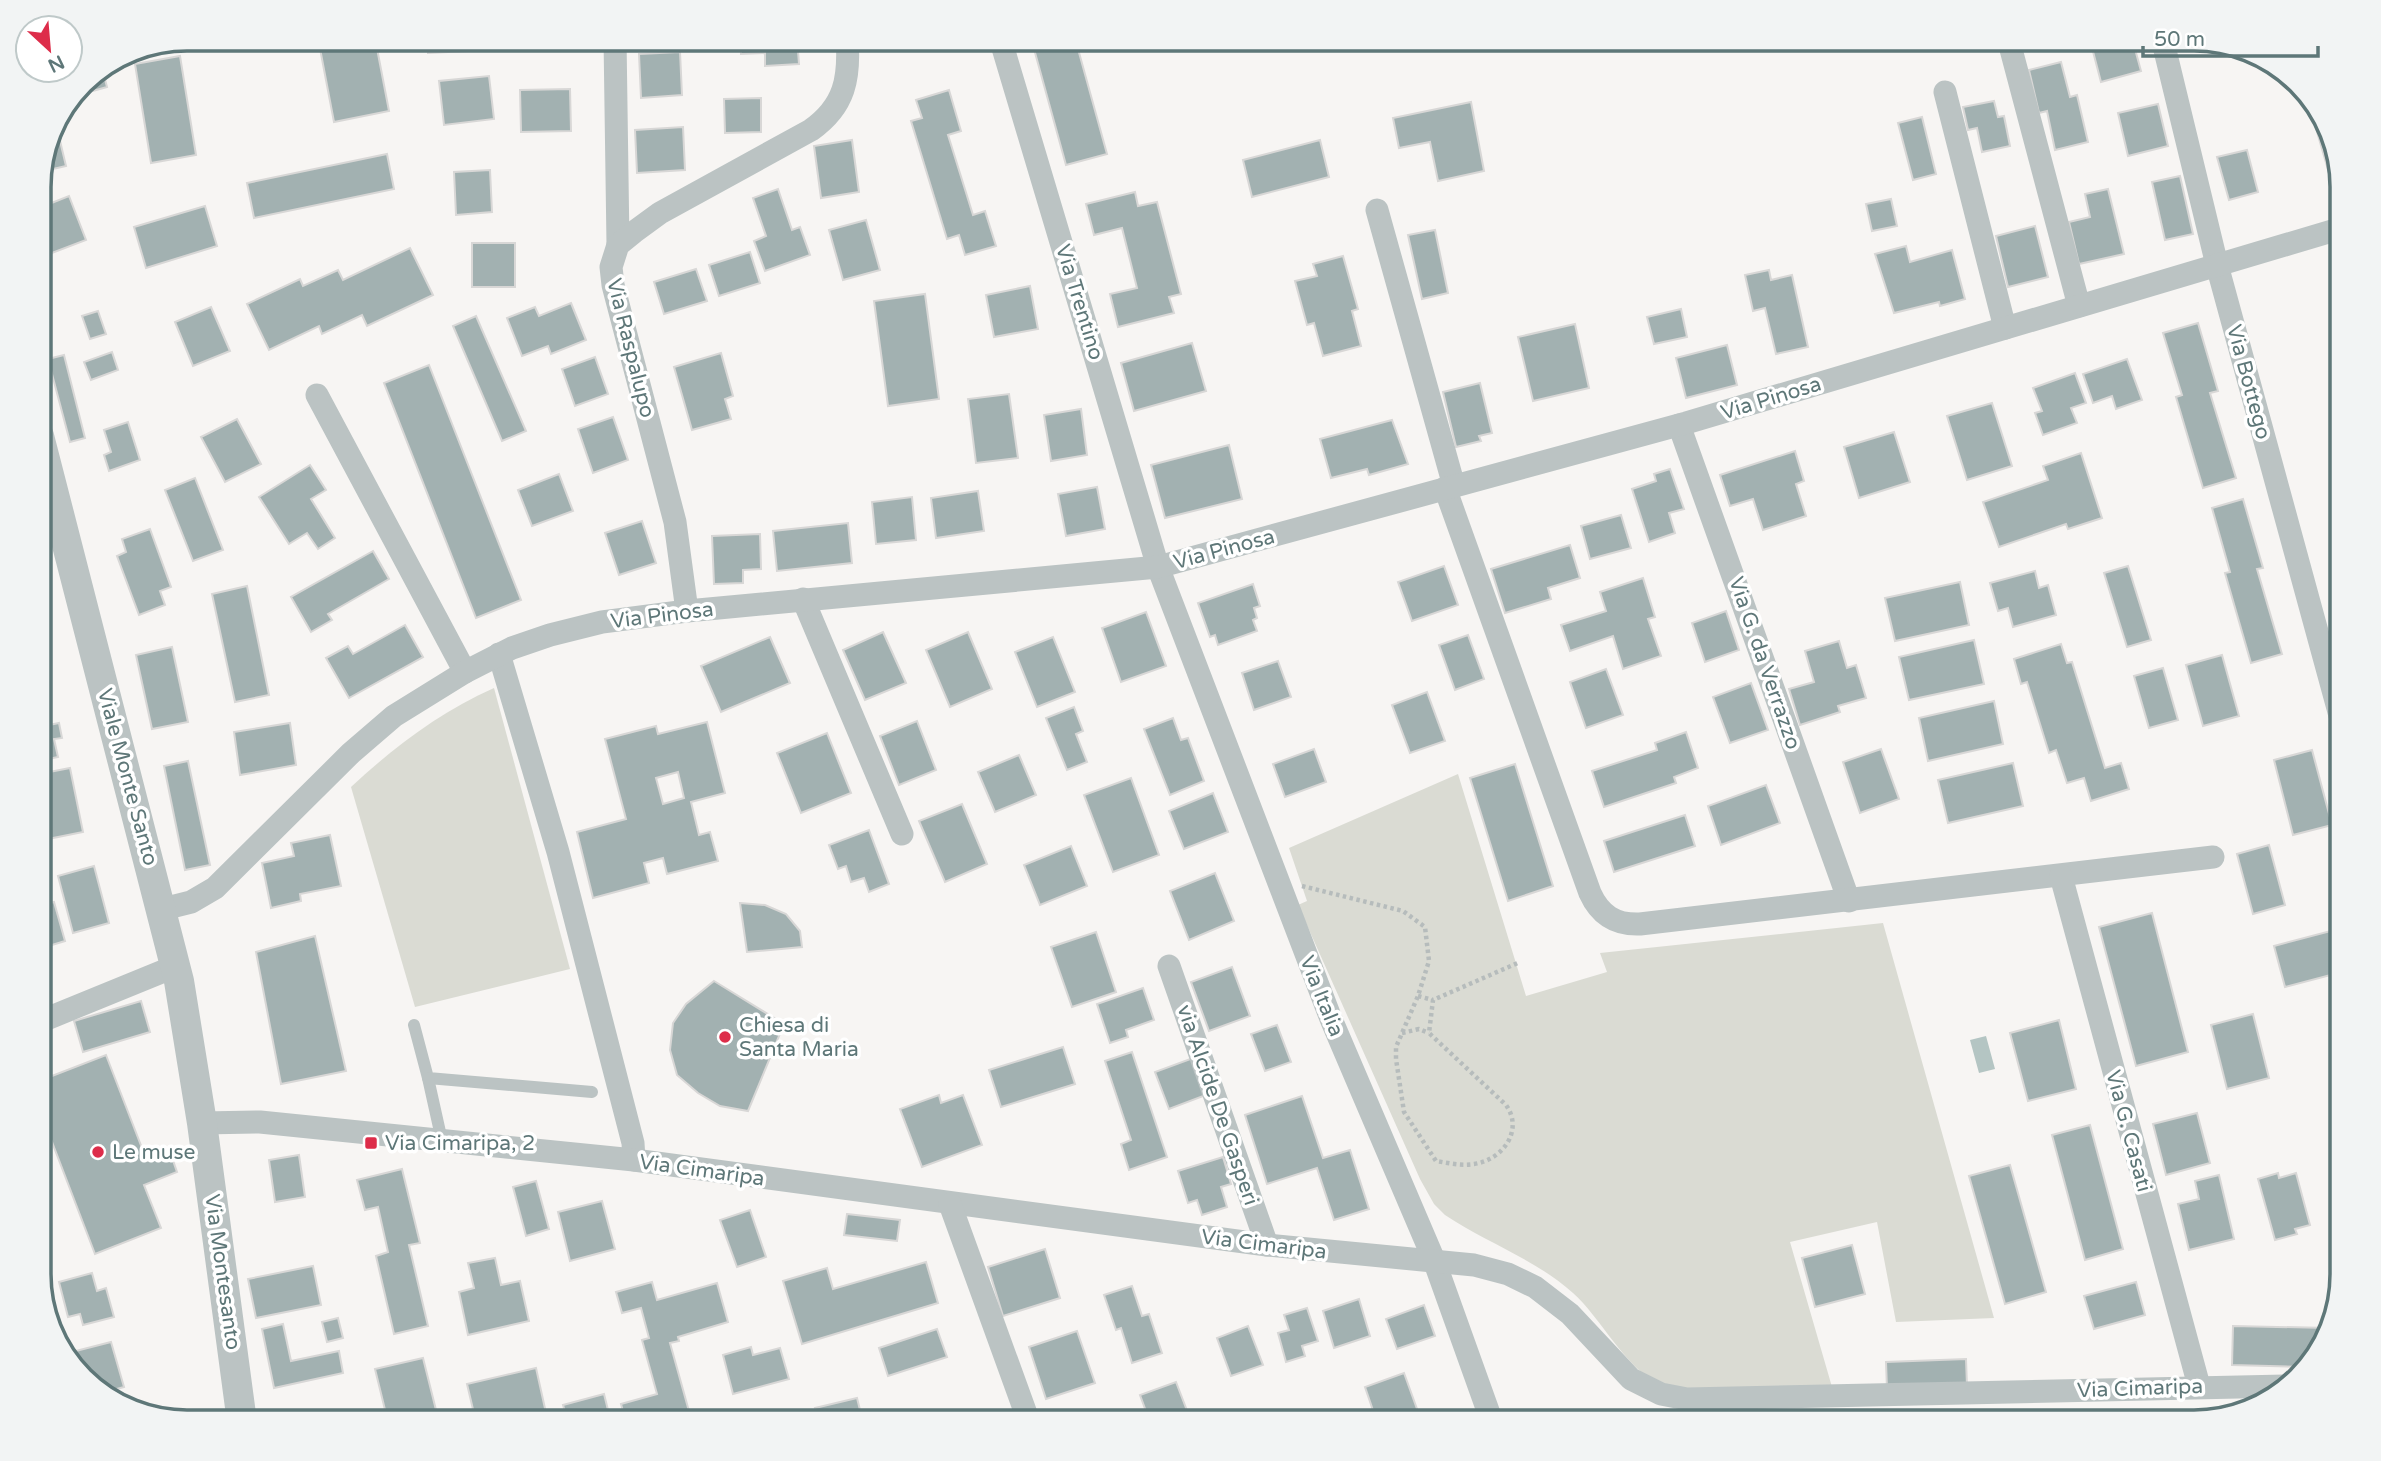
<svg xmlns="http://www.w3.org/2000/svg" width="2381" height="1461" font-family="'Varela Round',sans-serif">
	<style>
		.green { fill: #dadbd3 }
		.water { fill: #b4c5c3 }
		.building { fill: #a2b1b1; stroke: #d8d7d6; stroke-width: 2; fill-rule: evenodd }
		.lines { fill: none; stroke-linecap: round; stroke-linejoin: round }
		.path { stroke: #b6bcbc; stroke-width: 4.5; stroke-dasharray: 3.5 3.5; stroke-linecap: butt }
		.service { stroke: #bbc3c3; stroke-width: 12 }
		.minor { stroke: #bbc3c3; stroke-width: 23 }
		.tertiary { stroke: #bbc3c3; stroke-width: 30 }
		.poi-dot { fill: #dd2d4a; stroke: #fff; stroke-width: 2.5 }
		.labels { text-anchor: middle; stroke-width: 7; stroke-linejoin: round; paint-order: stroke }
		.street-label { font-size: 21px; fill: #5e7778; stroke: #fff }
		.poi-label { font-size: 21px; fill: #5e7778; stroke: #fff; text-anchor: start }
		.rim { fill: none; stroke: #5e7778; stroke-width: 3.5 }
	</style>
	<rect width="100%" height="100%" fill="#f7f5f3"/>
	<g class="green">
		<path d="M494,688L570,969L415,1007L351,787C394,747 440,712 494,688Z"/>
		<path d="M1458,774L1526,996L1607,972L1600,953L1883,923L1994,1318L1896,1322L1877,1222L1790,1242L1832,1387C1790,1389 1692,1400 1657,1383C1625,1367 1600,1317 1573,1293C1535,1259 1487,1243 1445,1215L1434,1204L1420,1179L1298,905L1307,901L1289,848Z"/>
	</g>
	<polygon class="water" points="1986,1036 1995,1069 1979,1073 1970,1040"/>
	<g class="building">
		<polygon points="318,38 375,38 389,111 334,122"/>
		<polygon points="427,38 488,38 489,50 428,53"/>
		<polygon points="536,38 583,38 583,48 536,49"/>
		<polygon points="740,38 797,38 799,64 765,66 765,53 741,54"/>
		<polygon points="1031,38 1075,38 1107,154 1066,165"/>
		<polygon points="2132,38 2141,71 2101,82 2090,40"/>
		<polygon points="680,52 682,95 641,98 639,54"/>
		<polygon points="180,56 196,155 151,163 135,64"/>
		<polygon points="2061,62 2070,97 2077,95 2088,142 2055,150 2047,111 2039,113 2029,70"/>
		<polygon points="102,68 107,87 71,97 82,82"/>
		<polygon points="489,76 494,119 444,125 439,81"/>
		<polygon points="570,89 571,131 521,132 520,90"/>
		<polygon points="949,90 961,131 948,135 973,215 985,211 996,246 965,255 959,235 947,239 911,121 922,118 916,100"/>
		<polygon points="761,98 761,132 725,133 724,99"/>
		<polygon points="1994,101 1998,117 2004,116 2010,146 1982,152 1977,128 1968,130 1963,107"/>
		<polygon points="1471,102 1484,171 1438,181 1430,142 1399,148 1393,118"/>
		<polygon points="2158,104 2168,146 2128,156 2118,113"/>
		<polygon points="2323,115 2342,176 2331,180 2313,118"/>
		<polygon points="1922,117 1936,174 1913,180 1898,123"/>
		<polygon points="56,124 66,166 40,172 53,125"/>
		<polygon points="683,127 685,170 637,173 635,130"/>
		<polygon points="852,140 859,192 821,198 814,146"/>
		<polygon points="1320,140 1329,177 1252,197 1243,160"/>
		<polygon points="2247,150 2258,192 2229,200 2217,157"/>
		<polygon points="387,154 394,189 254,218 247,183"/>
		<polygon points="490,170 492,212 456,215 454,172"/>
		<polygon points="2180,176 2193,234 2165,240 2152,182"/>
		<polygon points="778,189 792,230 800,227 810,255 765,271 754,241 766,236 753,198"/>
		<polygon points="2108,189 2124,254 2079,264 2069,222 2090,217 2085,194"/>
		<polygon points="1135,192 1138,206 1157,202 1181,294 1169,297 1174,313 1118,327 1110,294 1137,288 1122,228 1094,235 1086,204"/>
		<polygon points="69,196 86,240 44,256 39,242 39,208"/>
		<polygon points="1891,199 1897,226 1872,231 1866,204"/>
		<polygon points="205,206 217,246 146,268 134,227"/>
		<polygon points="866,220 880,270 843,280 829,230"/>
		<polygon points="2035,226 2048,277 2008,287 1996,236"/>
		<polygon points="1435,230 1448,293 1422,299 1408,235"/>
		<rect x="472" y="243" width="43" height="44"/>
		<polygon points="1906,246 1910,262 1952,250 1965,299 1940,306 1939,302 1894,313 1875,254"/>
		<polygon points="410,248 433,295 367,326 362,315 322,334 319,326 269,350 247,304 300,279 303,286 338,270 343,280"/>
		<polygon points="750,252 760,283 719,296 709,265"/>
		<polygon points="1343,256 1358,309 1352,311 1361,346 1323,356 1314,323 1307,325 1295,281 1317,276 1313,264"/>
		<polygon points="696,269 707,301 664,314 654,282"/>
		<polygon points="1769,270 1771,280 1792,275 1808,347 1776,354 1765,308 1753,311 1745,275"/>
		<polygon points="1030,286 1038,329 994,337 986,295"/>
		<polygon points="925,294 939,399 888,406 874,301"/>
		<polygon points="571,303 586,340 551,354 548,346 522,356 507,318 535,307 539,316"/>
		<polygon points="211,307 230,351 193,366 175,322"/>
		<polygon points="1681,309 1687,337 1654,344 1647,317"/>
		<polygon points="98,311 106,334 90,339 82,316"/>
		<polygon points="476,316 526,431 502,441 453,326"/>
		<polygon points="2198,323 2218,391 2210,393 2236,478 2203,488 2176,397 2182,395 2163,333"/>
		<polygon points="1575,324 1589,388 1533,401 1518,337"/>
		<polygon points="1192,343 1206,391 1134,411 1121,363"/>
		<polygon points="1727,345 1737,385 1686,398 1676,358"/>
		<polygon points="112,352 118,370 91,380 84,362"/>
		<polygon points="721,353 733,396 725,399 731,419 692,430 674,367"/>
		<polygon points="64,355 85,438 70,442 48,359"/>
		<polygon points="595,357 608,394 575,406 562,369"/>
		<polygon points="2127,359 2142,400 2116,409 2112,396 2093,403 2083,374"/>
		<polygon points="429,365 521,600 476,618 384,383"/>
		<polygon points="2075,373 2086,403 2071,408 2077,423 2043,435 2035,413 2042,411 2033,388"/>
		<polygon points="1480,383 1492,433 1479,436 1481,441 1456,447 1443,392"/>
		<polygon points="1009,394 1018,458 976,463 968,399"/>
		<polygon points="1992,403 2012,466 1967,480 1947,416"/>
		<polygon points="1081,409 1087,455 1051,461 1044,415"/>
		<polygon points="613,417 628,460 593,473 578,429"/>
		<polygon points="237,419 261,464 225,482 201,437"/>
		<polygon points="1392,420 1408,464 1369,475 1367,469 1331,478 1320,439"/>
		<polygon points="128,422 140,460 109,471 104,455 111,452 104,430"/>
		<polygon points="1894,432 1910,482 1859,498 1844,447"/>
		<polygon points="1229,445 1242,499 1165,518 1151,465"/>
		<polygon points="1795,451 1804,481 1796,484 1806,516 1763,530 1753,499 1730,506 1720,475"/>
		<polygon points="2081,453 2102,518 2068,529 2066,524 1999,547 1983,502 2048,480 2043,466"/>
		<polygon points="310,465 326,490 311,499 335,538 318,549 307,533 289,544 259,497"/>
		<polygon points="1670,469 1684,509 1669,513 1675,533 1649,542 1632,489 1656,481 1654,474"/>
		<polygon points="559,474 573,511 532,526 518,490"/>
		<polygon points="195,478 223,550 193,561 165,490"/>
		<polygon points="1097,487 1105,529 1066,536 1058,494"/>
		<polygon points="978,491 984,531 936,538 931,498"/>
		<polygon points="912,497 916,540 876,544 872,502"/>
		<polygon points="2243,499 2263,568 2257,569 2282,654 2251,663 2225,573 2230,572 2212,508"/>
		<polygon points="1621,515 1631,548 1590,559 1581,526"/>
		<polygon points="642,521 656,563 619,575 605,533"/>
		<polygon points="848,523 852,563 777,571 773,531"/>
		<polygon points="150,529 171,587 160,591 165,605 139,615 117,556 126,552 122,539"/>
		<polygon points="760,534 761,569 743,570 743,583 714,584 712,536"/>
		<polygon points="1570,545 1580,578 1548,588 1551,599 1505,613 1491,569"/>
		<polygon points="373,551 389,579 328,614 332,620 311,632 291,597"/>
		<polygon points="1444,566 1458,605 1412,621 1398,582"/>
		<polygon points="2128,566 2151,640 2127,647 2104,573"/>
		<polygon points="2035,571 2039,588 2048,585 2056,615 2013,627 2008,608 1998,611 1990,583"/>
		<polygon points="1643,578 1655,617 1648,619 1661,656 1623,669 1613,636 1570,651 1561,625 1606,611 1600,592"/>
		<polygon points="1960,582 1969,625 1895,641 1885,598"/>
		<polygon points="1253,584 1260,606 1254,608 1257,618 1253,620 1257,631 1218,645 1215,635 1210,637 1198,603"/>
		<polygon points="247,586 269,695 235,702 212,594"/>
		<polygon points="1726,611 1739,650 1705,662 1692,623"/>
		<polygon points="1146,612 1166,666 1121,682 1102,628"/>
		<polygon points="405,625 423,657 349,698 326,658 348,646 353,654"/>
		<polygon points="883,632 906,683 865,700 843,650"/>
		<polygon points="968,632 992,689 950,707 926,650"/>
		<polygon points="1468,635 1484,679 1455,690 1439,645"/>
		<polygon points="770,637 790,683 721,712 701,666"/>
		<polygon points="1053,637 1075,692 1037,707 1015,652"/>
		<polygon points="1974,640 1984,684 1909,700 1899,657"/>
		<polygon points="1839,641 1847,668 1856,665 1866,698 1838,706 1840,712 1800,725 1789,689 1814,682 1805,651"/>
		<polygon points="2061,644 2067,663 2072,662 2105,768 2121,763 2129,789 2091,801 2084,778 2067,783 2056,750 2049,753 2027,682 2021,684 2014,659"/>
		<polygon points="172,647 188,722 152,729 136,655"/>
		<polygon points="39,652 47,685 39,687"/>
		<polygon points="2222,655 2239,716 2203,726 2186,665"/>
		<polygon points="1278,661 1291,697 1254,710 1242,673"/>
		<polygon points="2163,668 2178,720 2149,728 2134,676"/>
		<polygon points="1606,669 1623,715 1586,728 1570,682"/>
		<polygon points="1751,683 1768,730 1730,743 1713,697"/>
		<polygon points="1427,692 1445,741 1410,753 1392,705"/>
		<polygon points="1994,701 2003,744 1928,761 1919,718"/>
		<polygon points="1074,707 1083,731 1076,734 1087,762 1067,770 1046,718"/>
		<polygon points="1173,718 1181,740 1188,738 1204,781 1170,795 1144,729"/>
		<polygon points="917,721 936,770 899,785 880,736"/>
		<path d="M707,722L725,793L691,802L699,835L710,832L718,861L667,874L663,858L644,863L649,883L593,898L577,832L626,819L605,739L656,726L658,734ZM678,772L684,798L663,804L656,778Z"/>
		<polygon points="59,723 62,738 54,739 58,757 39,761 39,727"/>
		<polygon points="290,723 296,765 240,775 234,732"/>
		<polygon points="1686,732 1698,768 1674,777 1676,783 1604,807 1592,771 1657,750 1655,743"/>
		<polygon points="827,733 851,793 801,813 777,753"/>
		<polygon points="1314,749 1326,782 1285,797 1273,764"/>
		<polygon points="1881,749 1899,799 1860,813 1843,762"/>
		<polygon points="2312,750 2332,825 2293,835 2274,760"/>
		<polygon points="1019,755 1036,795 995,812 978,772"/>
		<polygon points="188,761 210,865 185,870 164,766"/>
		<polygon points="2013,763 2023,806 1948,823 1938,780"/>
		<polygon points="1515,764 1553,886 1508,901 1470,778"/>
		<polygon points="70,768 83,832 48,839 39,795 39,774"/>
		<polygon points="1131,778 1159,855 1113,872 1084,795"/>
		<polygon points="1766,785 1780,823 1721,845 1708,806"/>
		<polygon points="1213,793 1228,832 1184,849 1169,811"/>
		<polygon points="962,804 987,864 945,882 919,821"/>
		<polygon points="1685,815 1695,846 1614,872 1604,841"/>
		<polygon points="869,830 889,884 869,892 864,878 851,882 846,866 838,869 829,845"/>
		<polygon points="330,835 341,886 300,894 301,901 271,908 262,863 294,856 291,843"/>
		<polygon points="2269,845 2285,905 2253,914 2237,854"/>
		<polygon points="1071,846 1087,886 1040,905 1024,865"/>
		<polygon points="94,866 109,923 73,933 58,876"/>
		<polygon points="1215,873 1234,921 1189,940 1170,891"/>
		<polygon points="54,902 65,941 39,949 39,906"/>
		<polygon points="740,903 765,905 786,914 800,931 802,947 747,952"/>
		<polygon points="2152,913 2188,1052 2136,1066 2099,927"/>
		<polygon points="2342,928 2342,972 2285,987 2274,946"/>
		<polygon points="1096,932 1116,992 1072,1007 1051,947"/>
		<polygon points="315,936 346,1071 281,1084 256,952"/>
		<polygon points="1232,967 1250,1016 1209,1031 1191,982"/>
		<polygon points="714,981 784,1024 748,1111 720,1106 698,1093 677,1075 670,1050 673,1023 686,1004"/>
		<polygon points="1143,988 1154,1020 1126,1030 1128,1037 1110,1043 1097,1004"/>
		<polygon points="141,1001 150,1032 83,1052 74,1021"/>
		<polygon points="2253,1014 2269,1078 2227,1089 2211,1025"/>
		<polygon points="2059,1020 2076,1089 2028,1101 2010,1033"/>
		<polygon points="1277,1025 1291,1062 1265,1071 1251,1034"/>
		<polygon points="1063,1047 1075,1084 1001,1107 989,1070"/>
		<polygon points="1132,1052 1167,1157 1129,1170 1121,1144 1131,1140 1105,1061"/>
		<polygon points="106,1055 147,1161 170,1152 177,1172 144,1185 161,1228 95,1254 39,1108 39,1081"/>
		<polygon points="1193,1058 1206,1095 1169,1109 1155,1072"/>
		<polygon points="939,1095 941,1103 963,1095 982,1145 922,1167 900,1109"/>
		<polygon points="1302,1096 1323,1158 1350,1150 1369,1209 1334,1220 1317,1168 1267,1184 1245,1115"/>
		<polygon points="2197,1113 2210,1163 2166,1175 2153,1124"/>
		<polygon points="2090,1125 2123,1249 2085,1260 2052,1135"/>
		<polygon points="299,1155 305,1197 275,1202 269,1160"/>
		<polygon points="1223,1157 1231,1184 1221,1187 1227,1207 1202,1215 1197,1200 1188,1203 1178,1171"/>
		<polygon points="2010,1165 2046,1292 2005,1304 1969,1176"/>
		<polygon points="402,1169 420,1243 409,1245 428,1326 394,1334 376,1256 388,1252 378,1207 365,1210 357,1180"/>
		<polygon points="2278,1173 2279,1178 2296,1173 2310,1225 2295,1229 2297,1234 2275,1240 2258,1179"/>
		<polygon points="2219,1175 2234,1239 2189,1250 2178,1204 2199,1199 2195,1181"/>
		<polygon points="536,1181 549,1229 526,1236 513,1187"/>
		<polygon points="602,1201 615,1249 570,1261 558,1212"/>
		<polygon points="750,1210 766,1257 737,1267 720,1220"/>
		<polygon points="847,1214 900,1220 897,1241 844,1235"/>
		<polygon points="1852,1245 1865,1294 1815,1307 1802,1258"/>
		<polygon points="1045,1249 1060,1298 1003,1316 988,1267"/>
		<polygon points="495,1258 501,1285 520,1281 529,1321 468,1335 459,1292 474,1288 468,1263"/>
		<polygon points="926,1262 938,1303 802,1344 783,1281 827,1268 833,1289"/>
		<polygon points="313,1266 321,1305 256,1318 248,1279"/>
		<polygon points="92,1273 97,1291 106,1288 114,1317 83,1325 80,1314 68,1317 59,1282"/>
		<polygon points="652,1282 657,1300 717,1283 728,1322 678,1337 679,1341 670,1343 692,1422 626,1422 621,1404 657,1394 642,1340 649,1338 641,1308 622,1313 616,1292"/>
		<polygon points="2136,1282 2145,1315 2094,1329 2084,1296"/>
		<polygon points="1132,1286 1142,1316 1149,1314 1162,1353 1132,1363 1121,1328 1116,1330 1104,1295"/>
		<polygon points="1359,1299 1370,1336 1334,1348 1323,1311"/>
		<polygon points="1424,1305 1435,1336 1397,1349 1386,1319"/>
		<polygon points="1307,1308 1318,1341 1302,1346 1305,1356 1286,1362 1278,1333 1289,1330 1284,1315"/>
		<polygon points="338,1318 343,1338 327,1342 322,1322"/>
		<polygon points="283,1324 291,1361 339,1351 343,1373 274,1388 262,1329"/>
		<polygon points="1248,1326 1263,1365 1231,1376 1217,1338"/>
		<polygon points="2233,1326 2328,1328 2322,1349 2304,1367 2232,1365"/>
		<polygon points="937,1329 947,1357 888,1376 879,1348"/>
		<polygon points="1077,1331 1095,1383 1046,1399 1029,1347"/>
		<polygon points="111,1342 124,1387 102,1393 70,1361 68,1353"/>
		<polygon points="751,1347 753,1355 780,1348 789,1379 733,1394 723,1355"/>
		<polygon points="423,1358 439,1422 388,1422 375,1369"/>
		<polygon points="1966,1359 1967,1386 1887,1389 1886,1362"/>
		<polygon points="536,1368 548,1422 476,1422 467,1384"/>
		<polygon points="1404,1373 1421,1420 1377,1422 1365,1387"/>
		<polygon points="1176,1382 1191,1421 1150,1422 1140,1395"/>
		<polygon points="604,1394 611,1422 568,1422 563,1405"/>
		<polygon points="857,1398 863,1422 819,1422 815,1408"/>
		<polygon points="355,1411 357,1422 301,1422"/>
	</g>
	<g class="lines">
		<g class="path">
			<path d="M1302,886L1403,911L1425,927L1429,961L1418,996L1396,1047V1059L1404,1112L1436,1161C1448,1163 1461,1166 1474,1164C1503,1160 1524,1130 1506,1105L1429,1033L1433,1000L1520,962"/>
			<polyline points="1418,996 1433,1000"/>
			<polyline points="1402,1033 1419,1029 1429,1033"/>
		</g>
		<g class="service">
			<polyline points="414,1025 428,1078 592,1092"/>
			<polyline points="428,1078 442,1141"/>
		</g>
		<g class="minor">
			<polyline points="615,38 618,245"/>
			<polyline points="1000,38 1158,567 1331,1019 1434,1260 1492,1422"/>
			<polyline points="2008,38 2079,306"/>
			<polyline points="2162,38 2217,265 2342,723"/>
			<polyline points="1945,92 2005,328"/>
			<polyline points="1377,210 1454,486"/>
			<polyline points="317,395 465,672"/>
			<polyline points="1679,425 1849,901"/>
			<path d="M1445,488L1590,893C1600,915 1615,925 1640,924L2213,857"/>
			<polyline points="803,599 902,834"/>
			<path d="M687,611L675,522L613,285L611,267L618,245L634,232L660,213L811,130C845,106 850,78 847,38"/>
			<polyline points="499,654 558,852 633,1143 634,1160"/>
			<polyline points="2061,876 2199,1386"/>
			<polyline points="163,909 191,902 215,888 351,753 394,716 465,672 512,648 550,635 602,622 687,611 1158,567 1686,423 2342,228"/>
			<polyline points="1169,966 1267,1245"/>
			<polyline points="39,1022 176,966"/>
			<polyline points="202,1123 260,1122 634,1160 1267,1245 1474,1265 1508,1274 1535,1287 1570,1314 1631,1379 1661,1394 1687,1399 2285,1386"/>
			<polyline points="950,1204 1029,1422"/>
		</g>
		<polyline class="tertiary" points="39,436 179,981 202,1123 242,1422"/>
	</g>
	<g class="poi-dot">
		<circle cx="725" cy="1037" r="7"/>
		<rect x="364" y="1136" width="14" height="14" rx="3.5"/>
		<circle cx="98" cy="1152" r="7"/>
	</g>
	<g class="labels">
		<g class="street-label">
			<text transform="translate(1080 302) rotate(73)" y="7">Via Trentino</text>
			<text transform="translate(631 348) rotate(76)" y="7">Via Raspalupo</text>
			<text transform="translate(2249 382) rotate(75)" y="7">Via Bottego</text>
			<text transform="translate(1771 398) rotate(-17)" y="7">Via Pinosa</text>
			<text transform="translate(1224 549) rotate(-15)" y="7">Via Pinosa</text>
			<text transform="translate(662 615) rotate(-7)" y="7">Via Pinosa</text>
			<text transform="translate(1765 663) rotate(71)" y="7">Via G. da Verrazzo</text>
			<text transform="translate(128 777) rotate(75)" y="7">Viale Monte Santo</text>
			<text transform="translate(1322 996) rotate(68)" y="7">Via Italia</text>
			<text transform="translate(1218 1105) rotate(71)" y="7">via Alcide De Gasperi</text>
			<text transform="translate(2129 1131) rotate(75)" y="7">Via G. Casati</text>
			<text transform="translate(702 1170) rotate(8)" y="7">Via Cimaripa</text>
			<text transform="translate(1264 1244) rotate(7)" y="7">Via Cimaripa</text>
			<text transform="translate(223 1272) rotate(82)" y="7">Via Montesanto</text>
			<text transform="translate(2140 1388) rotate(-2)" y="7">Via Cimaripa</text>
		</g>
		<g class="poi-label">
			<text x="739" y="1032">Chiesa di<tspan x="739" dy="24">Santa Maria</tspan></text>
			<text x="385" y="1150">Via Cimaripa, 2</text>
			<text x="112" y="1159">Le muse</text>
		</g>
	</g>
	<path d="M0 0H2381V1461H0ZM187 51H2194A136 136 0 0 1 2330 187V1274A136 136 0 0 1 2194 1410H187A136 136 0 0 1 51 1274V187A136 136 0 0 1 187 51Z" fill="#f2f4f4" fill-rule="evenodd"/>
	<path class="rim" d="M187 51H2194A136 136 0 0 1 2330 187V1274A136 136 0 0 1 2194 1410H187A136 136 0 0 1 51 1274V187A136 136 0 0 1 187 51Z"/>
	<g transform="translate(49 49) rotate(154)"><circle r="33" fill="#ffffff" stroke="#bfc9c9" stroke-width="2"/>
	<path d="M0-5L12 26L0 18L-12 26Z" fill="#dd2d4a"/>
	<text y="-10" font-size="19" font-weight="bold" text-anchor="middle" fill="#5e7778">N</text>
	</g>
	<path d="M2143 46v10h175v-10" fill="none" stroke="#5e7778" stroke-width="3.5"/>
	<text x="2154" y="46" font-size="21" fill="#5e7778" stroke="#ffffff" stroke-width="5" paint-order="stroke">50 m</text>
</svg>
